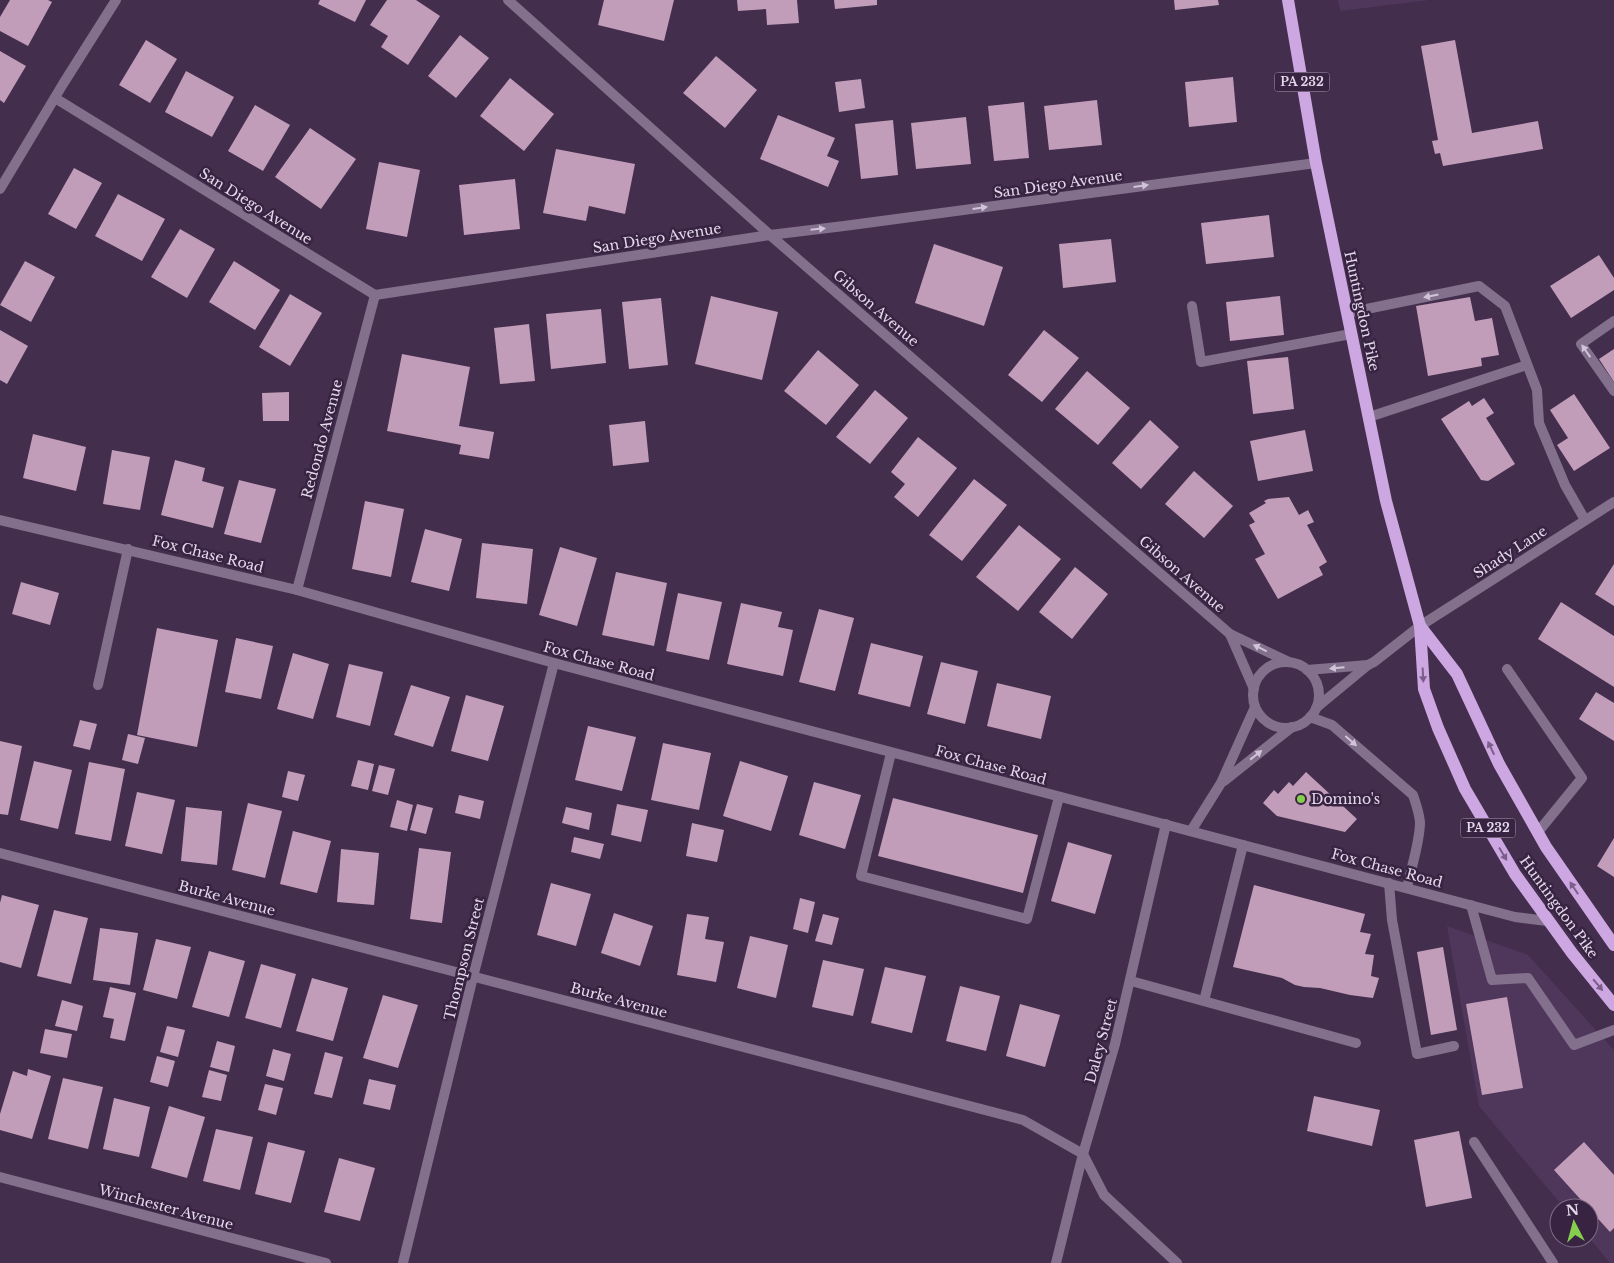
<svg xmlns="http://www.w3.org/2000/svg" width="1614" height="1263" font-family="'Libre Baskerville',serif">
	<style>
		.built { fill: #4f365b }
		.building { fill: #c29dba }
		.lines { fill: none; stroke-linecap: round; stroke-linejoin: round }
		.service { stroke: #83708d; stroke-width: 10 }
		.minor { stroke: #83708d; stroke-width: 10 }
		.primary { stroke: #cda7e1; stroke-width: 12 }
		.oneway { fill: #d1c3d8 }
		.oneway2 { fill: #7b5f8a }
		.poi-dot { fill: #86cf4c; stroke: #382442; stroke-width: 2 }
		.labels { text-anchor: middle; stroke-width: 5; stroke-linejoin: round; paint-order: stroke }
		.shield { fill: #382442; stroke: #b0a2b8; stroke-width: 1 }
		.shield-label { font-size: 12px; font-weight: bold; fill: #e4d8eb }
		.street-label { font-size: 14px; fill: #e4d8eb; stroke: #382442 }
		.poi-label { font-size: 14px; fill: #e4d8eb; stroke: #382442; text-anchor: start }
	</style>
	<rect width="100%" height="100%" fill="#432e4d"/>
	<g class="built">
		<polygon points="1338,0 1430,0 1340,11"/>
		<polygon points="1447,926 1528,955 1614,1050 1614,1263 1610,1263 1589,1238 1589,1208 1564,1208 1479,1106"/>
	</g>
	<g class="building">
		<polygon points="10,0 48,0 52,2 28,46 0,31 0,17"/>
		<polygon points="320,0 366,0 355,22 318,4"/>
		<polygon points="387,0 416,0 440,16 408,65 381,47 388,36 370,25"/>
		<polygon points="604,0 674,0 664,41 598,25"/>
		<polygon points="737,0 797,0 799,23 767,25 766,9 738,11"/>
		<polygon points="834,0 877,0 877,5 835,9"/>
		<polygon points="1174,0 1218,0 1219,5 1175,10"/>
		<polygon points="460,35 489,58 456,98 428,76"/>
		<polygon points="146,40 177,59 150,103 119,85"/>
		<polygon points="1455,40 1472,133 1538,121 1543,149 1443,166 1440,153 1435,154 1432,141 1438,140 1421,46"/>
		<polygon points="0,51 26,66 4,103 0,100"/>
		<polygon points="716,56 757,90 725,128 683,93"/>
		<polygon points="186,71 234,97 212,137 165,112"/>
		<polygon points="1233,77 1237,122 1189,127 1185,82"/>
		<polygon points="510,78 554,114 524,151 480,116"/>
		<polygon points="861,79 865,108 839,112 835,82"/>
		<polygon points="1097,100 1102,145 1049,150 1044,106"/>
		<polygon points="1024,102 1029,158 994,161 988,106"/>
		<polygon points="255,105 290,125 263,171 228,151"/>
		<polygon points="778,115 835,138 827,156 839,161 828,187 760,159"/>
		<polygon points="966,117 971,164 916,169 911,123"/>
		<polygon points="893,120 898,175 861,179 855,124"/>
		<polygon points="310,128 356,159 321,209 275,177"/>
		<polygon points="556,149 635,164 625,214 589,206 586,221 543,213"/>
		<polygon points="379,162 420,170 407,237 366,229"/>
		<polygon points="74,168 102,183 76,229 48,214"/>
		<polygon points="515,179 520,229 464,235 459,185"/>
		<polygon points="118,194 165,219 142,261 95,236"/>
		<polygon points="1269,215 1274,257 1206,264 1201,223"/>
		<polygon points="180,229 215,249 187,298 151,277"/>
		<polygon points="1111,239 1116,282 1063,288 1059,244"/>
		<polygon points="934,244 1003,267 984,326 915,303"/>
		<polygon points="1599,255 1614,278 1614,290 1571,318 1550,286"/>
		<polygon points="25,261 55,277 31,322 0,305"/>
		<polygon points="234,261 280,290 255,330 209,302"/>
		<polygon points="290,294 322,313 290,366 259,347"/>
		<polygon points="711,296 778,312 762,380 695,364"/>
		<polygon points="1280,296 1284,335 1230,341 1226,302"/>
		<polygon points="1470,297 1475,321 1492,318 1499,355 1481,358 1482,366 1428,376 1416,306"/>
		<polygon points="661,298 668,365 629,369 622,302"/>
		<polygon points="601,309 606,363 551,369 546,314"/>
		<polygon points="529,324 535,381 500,384 494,328"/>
		<polygon points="0,330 28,346 7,384 0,380"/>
		<polygon points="1044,330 1079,358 1042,402 1008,375"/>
		<polygon points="1614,349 1614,382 1599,359"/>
		<polygon points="818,350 859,385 826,425 784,391"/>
		<polygon points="402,354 470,367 459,426 494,432 489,459 459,454 461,445 387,431"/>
		<polygon points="1288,357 1294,409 1253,414 1247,361"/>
		<polygon points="1087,371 1130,408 1098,445 1055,409"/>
		<polygon points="875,390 908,418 870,464 836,437"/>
		<polygon points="289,392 289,421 263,421 262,393"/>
		<polygon points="1574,394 1610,448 1574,471 1557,445 1568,438 1550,410"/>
		<polygon points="1484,398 1494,413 1486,418 1515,464 1488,481 1481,480 1441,419 1469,401 1472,406"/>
		<polygon points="1150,420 1179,447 1141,489 1112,463"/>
		<polygon points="645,421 649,462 613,466 609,425"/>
		<polygon points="1305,430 1313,471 1258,481 1250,441"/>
		<polygon points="33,434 86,447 76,491 23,478"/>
		<polygon points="918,437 957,468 918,517 894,497 905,484 891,472"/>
		<polygon points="112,450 150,457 140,510 103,504"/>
		<polygon points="175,460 205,468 202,481 224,487 213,528 161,515"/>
		<polygon points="1194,471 1233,506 1204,538 1165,504"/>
		<polygon points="974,479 1007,505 962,561 929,535"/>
		<polygon points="239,480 276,489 261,543 224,534"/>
		<polygon points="1289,497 1299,515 1308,510 1314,522 1307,525 1327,562 1319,567 1323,575 1278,599 1255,559 1265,554 1249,525 1255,522 1249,513 1266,503 1264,501 1268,499"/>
		<polygon points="365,501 404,509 391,577 352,569"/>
		<polygon points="1019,525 1061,559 1018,611 976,577"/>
		<polygon points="425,529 462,539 449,591 411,582"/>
		<polygon points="482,543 533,549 527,604 476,598"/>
		<polygon points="560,547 597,558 577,626 539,615"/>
		<polygon points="1614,564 1614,606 1595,594"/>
		<polygon points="1075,567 1108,594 1072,639 1039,612"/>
		<polygon points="616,572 667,583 654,646 602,635"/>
		<polygon points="21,582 59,593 50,625 12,614"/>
		<polygon points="678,593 722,602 709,660 666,651"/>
		<polygon points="1561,602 1614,636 1614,687 1538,639"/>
		<polygon points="741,603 782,612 778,627 793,630 783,676 727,664"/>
		<polygon points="819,609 854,618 835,691 799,682"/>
		<polygon points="157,628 218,640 197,747 137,735"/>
		<polygon points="236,638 273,646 261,699 225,692"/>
		<polygon points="871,643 923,656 910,707 858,694"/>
		<polygon points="293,653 329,664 313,719 277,709"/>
		<polygon points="941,662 978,671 965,724 927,714"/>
		<polygon points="349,664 383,672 370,726 336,717"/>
		<polygon points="997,683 1051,696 1041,739 987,726"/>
		<polygon points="411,685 450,697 433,747 394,735"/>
		<polygon points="1596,692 1614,703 1614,741 1579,719"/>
		<polygon points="466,695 504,706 488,761 451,751"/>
		<polygon points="80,720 97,724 90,750 73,746"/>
		<polygon points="588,726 636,737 622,791 575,780"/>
		<polygon points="128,734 145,738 138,764 122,760"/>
		<polygon points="0,741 22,746 8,815 0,814"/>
		<polygon points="663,743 711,753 699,810 651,800"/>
		<polygon points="358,760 374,764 368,790 351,786"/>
		<polygon points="34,761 72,770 58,829 20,820"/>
		<polygon points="740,761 788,776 771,831 723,816"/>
		<polygon points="89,762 125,769 111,841 75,834"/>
		<polygon points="379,765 395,769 388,795 372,791"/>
		<polygon points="288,771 305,775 298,801 282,797"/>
		<polygon points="1306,772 1357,819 1345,832 1277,816 1263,803 1274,790 1278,794 1289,782 1293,786"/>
		<polygon points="814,782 861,795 845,849 799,835"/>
		<polygon points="137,792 175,800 162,854 125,846"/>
		<polygon points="459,795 484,801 480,819 455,813"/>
		<polygon points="893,798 1038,835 1023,893 878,856"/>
		<polygon points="397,800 413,805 407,831 390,827"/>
		<polygon points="248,803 282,811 265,878 232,870"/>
		<polygon points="417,804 433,808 426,834 410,830"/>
		<polygon points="617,804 648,810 641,842 611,835"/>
		<polygon points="186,807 222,811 217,865 181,861"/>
		<polygon points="566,807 592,813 589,830 562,823"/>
		<polygon points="692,823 724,830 717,862 686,856"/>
		<polygon points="293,831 331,841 317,893 280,884"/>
		<polygon points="574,837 604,844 600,859 571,852"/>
		<polygon points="1614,838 1614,877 1597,866"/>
		<polygon points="1068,842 1112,855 1095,914 1051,901"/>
		<polygon points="419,848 451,852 442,923 410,919"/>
		<polygon points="341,849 379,853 374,905 337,902"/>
		<polygon points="551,883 591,894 576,946 537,935"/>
		<polygon points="1254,885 1365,914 1360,932 1371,934 1365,954 1374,955 1371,976 1379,978 1373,998 1350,995 1320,988 1304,987 1295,985 1282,978 1233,967"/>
		<polygon points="2,895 39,905 21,968 0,962 0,903"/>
		<polygon points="800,898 815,902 808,933 793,929"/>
		<polygon points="54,910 88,918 71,984 37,976"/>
		<polygon points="614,913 653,926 640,966 601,953"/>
		<polygon points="687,914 709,917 705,939 724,942 716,982 677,975"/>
		<polygon points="823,914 839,918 832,945 815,941"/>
		<polygon points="100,928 138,933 130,985 93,980"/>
		<polygon points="750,936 788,945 776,998 737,988"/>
		<polygon points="156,939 191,947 177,999 143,990"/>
		<polygon points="1443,947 1457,1030 1431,1035 1417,952"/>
		<polygon points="209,951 245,961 229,1017 192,1007"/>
		<polygon points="823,960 864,969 853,1016 812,1007"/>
		<polygon points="261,964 296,974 281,1028 245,1018"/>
		<polygon points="885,967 926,976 912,1033 871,1023"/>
		<polygon points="312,978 348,988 333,1041 296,1031"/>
		<polygon points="960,986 1000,996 986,1051 946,1041"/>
		<polygon points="110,987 136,993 125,1041 110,1038 114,1019 103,1017"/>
		<polygon points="383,995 418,1005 398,1068 363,1058"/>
		<polygon points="1507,997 1523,1088 1482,1095 1466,1004"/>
		<polygon points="62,1000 83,1006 77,1031 55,1026"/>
		<polygon points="1020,1004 1060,1015 1045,1067 1006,1056"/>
		<polygon points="167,1026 185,1030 178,1057 160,1052"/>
		<polygon points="45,1029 72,1034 67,1058 40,1053"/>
		<polygon points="217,1041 235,1046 229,1072 210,1067"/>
		<polygon points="273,1049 291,1054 284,1081 266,1076"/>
		<polygon points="325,1052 343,1057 332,1098 314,1094"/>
		<polygon points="157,1056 175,1061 168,1087 150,1082"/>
		<polygon points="28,1069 51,1076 32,1139 0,1130 0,1114 13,1071 27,1076"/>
		<polygon points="209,1070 227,1075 221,1101 202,1097"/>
		<polygon points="63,1078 103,1087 88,1149 48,1139"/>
		<polygon points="369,1079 396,1085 390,1110 363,1104"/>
		<polygon points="265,1084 283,1088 276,1115 258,1110"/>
		<polygon points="1314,1096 1380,1110 1372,1146 1307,1131"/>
		<polygon points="114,1098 150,1107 139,1157 103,1149"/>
		<polygon points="169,1106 205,1117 187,1178 151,1168"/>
		<polygon points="216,1129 253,1137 240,1190 203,1181"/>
		<polygon points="1459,1131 1472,1198 1426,1207 1414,1140"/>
		<polygon points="268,1142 305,1151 291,1203 255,1194"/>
		<polygon points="1584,1142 1614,1175 1614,1228 1610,1232 1554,1170"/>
		<polygon points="339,1158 375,1168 360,1221 324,1212"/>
	</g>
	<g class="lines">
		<g class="service">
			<polyline points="1192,306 1201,362 1351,334"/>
			<polyline points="1347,313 1479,286 1505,306 1537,390 1539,423 1565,485 1585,520"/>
			<polyline points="1614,321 1581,344 1614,391"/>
			<polyline points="1369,417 1527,365"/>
			<polyline points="1230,634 1254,689"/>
			<polyline points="1507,669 1582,778 1538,832"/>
			<polyline points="98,685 128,549"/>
			<path d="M1310,717L1332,725L1413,795C1416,804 1419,812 1420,822C1420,842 1411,868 1407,888"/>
			<polyline points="891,753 861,876 1027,919 1059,797"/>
			<polyline points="1389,883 1392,920 1417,1054 1454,1046"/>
			<polyline points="1471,905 1492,980 1528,978 1574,1045 1614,1030"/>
			<polyline points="1131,981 1356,1043"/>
			<polyline points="1204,1001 1243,845"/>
			<polyline points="1474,1142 1553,1263"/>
		</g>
		<g class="minor">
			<polyline points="508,0 770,235 1230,634 1289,662"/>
			<polyline points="55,98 375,295 770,235 844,226 1316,163"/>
			<polyline points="0,189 63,84 116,0"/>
			<polyline points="0,520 297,590 554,663 1515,917 1547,921"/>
			<polyline points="297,590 375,295"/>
			<circle cx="1286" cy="695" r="33"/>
			<polyline points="1307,670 1368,665"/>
			<polyline points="1316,708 1368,665 1374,662 1420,626 1614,502"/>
			<polyline points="1224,781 1292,727"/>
			<polyline points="1191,831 1221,783 1255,707"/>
			<polyline points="0,853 1023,1120 1083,1154 1104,1195 1177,1263"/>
			<polyline points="0,1177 326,1263"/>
			<polyline points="403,1263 473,977 554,663"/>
			<polyline points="1056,1263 1083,1154 1115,1044 1166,824"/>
		</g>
		<g class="primary">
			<polyline points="1288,0 1316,163 1386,501 1420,626 1424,689 1438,728 1465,789 1515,874 1572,953 1614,1005"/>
			<polyline points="1420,626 1457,674 1499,764 1546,847 1614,945"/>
		</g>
	</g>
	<defs><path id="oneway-solid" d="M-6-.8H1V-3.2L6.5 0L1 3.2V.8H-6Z" transform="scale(1.25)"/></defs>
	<g class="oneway">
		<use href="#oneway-solid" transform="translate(1141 186) rotate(-8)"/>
		<use href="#oneway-solid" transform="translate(980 208) rotate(-8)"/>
		<use href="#oneway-solid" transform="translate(818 229) rotate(-6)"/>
		<use href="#oneway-solid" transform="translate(1431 296) rotate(169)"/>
		<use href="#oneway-solid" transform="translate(1586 351) rotate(-125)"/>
		<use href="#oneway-solid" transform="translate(1260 648) rotate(-154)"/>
		<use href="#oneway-solid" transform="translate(1337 668) rotate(175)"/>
		<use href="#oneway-solid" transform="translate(1351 741) rotate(41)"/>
		<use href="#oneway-solid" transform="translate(1256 755) rotate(-38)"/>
	</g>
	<g class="oneway2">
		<use href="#oneway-solid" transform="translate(1423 675) rotate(87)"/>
		<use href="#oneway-solid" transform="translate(1491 748) rotate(-115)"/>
		<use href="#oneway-solid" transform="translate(1503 854) rotate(59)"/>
		<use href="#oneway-solid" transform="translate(1574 888) rotate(-124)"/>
		<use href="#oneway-solid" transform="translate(1598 985) rotate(50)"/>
	</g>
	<circle class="poi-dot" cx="1301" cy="799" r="5"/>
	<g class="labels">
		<g class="shield">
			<rect x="1274.5" y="72.5" width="55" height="19" rx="4"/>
			<rect x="1460.5" y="818.5" width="55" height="19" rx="4"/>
		</g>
		<g class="shield-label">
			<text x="1302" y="86">PA 232</text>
			<text x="1488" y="832">PA 232</text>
		</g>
		<g class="street-label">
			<text transform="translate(1058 184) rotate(-8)" y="5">San Diego Avenue</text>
			<text transform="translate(256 206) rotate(32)" y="5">San Diego Avenue</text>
			<text transform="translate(657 238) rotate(-9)" y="5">San Diego Avenue</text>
			<text transform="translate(876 308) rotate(41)" y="5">Gibson Avenue</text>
			<text transform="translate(1362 311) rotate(78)" y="5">Huntingdon Pike</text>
			<text transform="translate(322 439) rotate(-75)" y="5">Redondo Avenue</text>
			<text transform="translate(1510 552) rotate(-33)" y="5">Shady Lane</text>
			<text transform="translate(208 554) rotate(14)" y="5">Fox Chase Road</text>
			<text transform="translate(1182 574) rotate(41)" y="5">Gibson Avenue</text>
			<text transform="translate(599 661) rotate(15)" y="5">Fox Chase Road</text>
			<text transform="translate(991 765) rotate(15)" y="5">Fox Chase Road</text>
			<text transform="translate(1387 868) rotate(15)" y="5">Fox Chase Road</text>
			<text transform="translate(227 898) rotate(15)" y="5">Burke Avenue</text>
			<text transform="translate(1559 907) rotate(54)" y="5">Huntingdon Pike</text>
			<text transform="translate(464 959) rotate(-76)" y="5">Thompson Street</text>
			<text transform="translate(619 1000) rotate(15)" y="5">Burke Avenue</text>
			<text transform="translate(1101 1041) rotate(-75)" y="5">Daley Street</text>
			<text transform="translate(166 1207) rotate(15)" y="5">Winchester Avenue</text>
		</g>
		<g class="poi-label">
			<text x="1311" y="804">Domino's</text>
		</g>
	</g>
	<g transform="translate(1574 1223) rotate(354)"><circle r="24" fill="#382442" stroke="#7d6c86"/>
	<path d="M0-4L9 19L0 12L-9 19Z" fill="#86cf4c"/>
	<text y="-8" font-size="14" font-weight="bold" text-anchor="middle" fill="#e4d8eb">N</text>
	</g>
</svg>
